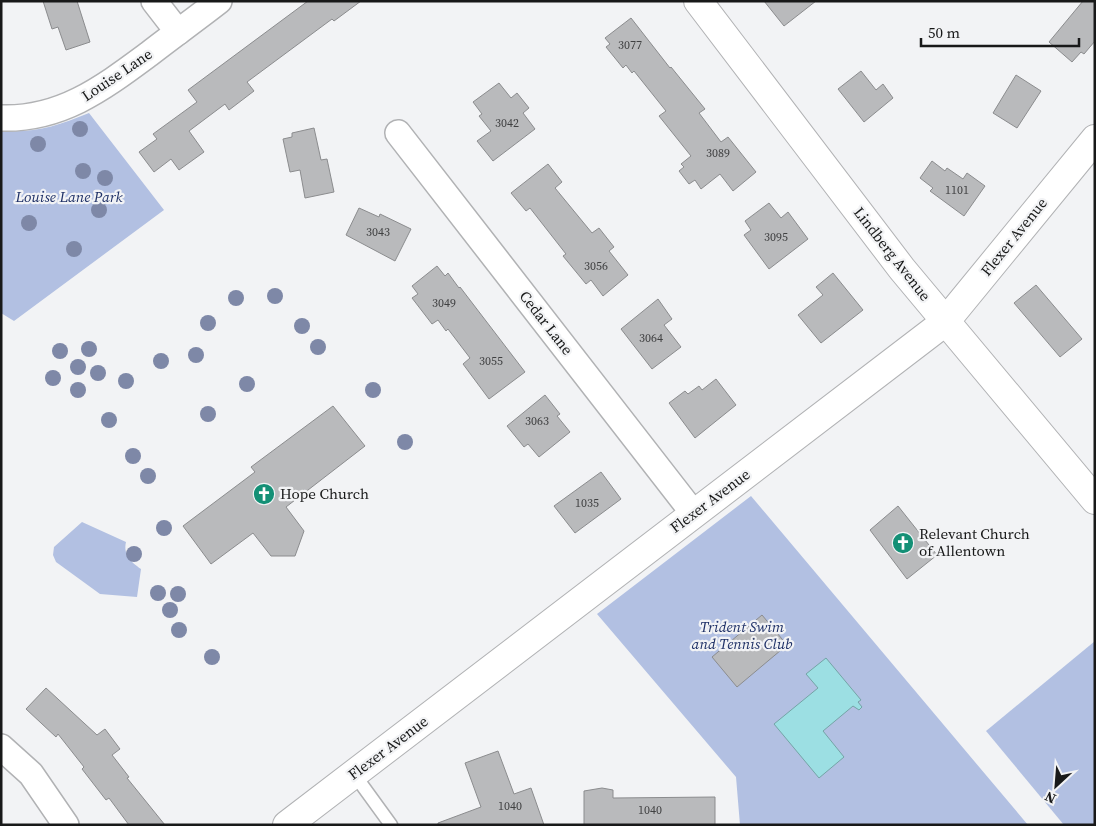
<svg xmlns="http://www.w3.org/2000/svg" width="1096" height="826" font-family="'Source Serif 4',serif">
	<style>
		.green { fill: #b2c0e2 }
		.water { fill: #9cdfe3; stroke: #74a4a6 }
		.building { fill: #b9babc; stroke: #8b8c8e }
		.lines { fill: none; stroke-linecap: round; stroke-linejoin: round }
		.lane-casing { stroke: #b1b2b4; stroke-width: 15 }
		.street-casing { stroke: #b1b2b4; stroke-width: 28 }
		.secondary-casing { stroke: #b1b2b4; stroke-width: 30 }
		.lane { stroke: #fff; stroke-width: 12 }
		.street { stroke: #fff; stroke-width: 25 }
		.secondary { stroke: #fff; stroke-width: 28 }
		.tree { fill: #7e88a7 }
		.labels { text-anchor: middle; stroke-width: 4.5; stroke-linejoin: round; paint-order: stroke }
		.number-label { font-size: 12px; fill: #404142 }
		.street-label { font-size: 15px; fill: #181919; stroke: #f2f3f5 }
		.park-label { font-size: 15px; font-style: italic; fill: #1f3167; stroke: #f2f3f5 }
		.poi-label { font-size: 15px; fill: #181919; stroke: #f2f3f5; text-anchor: start }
	</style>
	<rect width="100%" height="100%" fill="#f2f3f5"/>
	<g class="green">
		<path d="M89,113L164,210L14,321L1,313V131C37,133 57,126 89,113Z"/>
		<polygon points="751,496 1028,825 740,825 736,777 597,614"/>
		<path d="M82,522L126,542C123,555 131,562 141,569L137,597L100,594L56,562L53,555L54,547Z"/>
		<polygon points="1095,641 1095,825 1064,825 986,731"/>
	</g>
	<polygon class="water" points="826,658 861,700 858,702 862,707 859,710 853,706 823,731 844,757 819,778 774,724 818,688 806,674"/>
	<g class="building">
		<polygon points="43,1 77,1 90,42 66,50 58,27 52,29"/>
		<polygon points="308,1 361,1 334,21 332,19 247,82 254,91 229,110 225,104 189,131 204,152 179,170 171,159 154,172 139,152 157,139 153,134 197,102 188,90"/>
		<polygon points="764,1 816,1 784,26"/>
		<polygon points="1083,1 1095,1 1095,41 1084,54 1081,52 1072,62 1049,42"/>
		<polygon points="631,18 670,68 671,67 705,109 699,113 721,142 728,137 756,172 733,191 720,174 701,189 695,180 689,184 679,171 684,167 681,164 691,156 659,116 666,111 634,71 632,73 626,65 623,68 606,47 610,44 605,38"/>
		<polygon points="861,71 876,90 883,84 893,98 864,122 838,89"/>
		<polygon points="1016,75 1041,91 1017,128 993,113"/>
		<polygon points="499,83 511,98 517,93 529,108 523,113 535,129 493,161 477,141 491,131 479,116 482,114 473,102"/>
		<polygon points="314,128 321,160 327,159 334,192 305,198 300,170 290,172 283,139 292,137 292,133"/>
		<polygon points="932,161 945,171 947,168 963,179 967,173 985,186 964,216 930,191 933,188 920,178"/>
		<polygon points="548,164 562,182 555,188 592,233 599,228 614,247 609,251 628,275 603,296 591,280 586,284 563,256 566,254 530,208 526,211 511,193"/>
		<polygon points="769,203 781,218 788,212 808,239 769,269 744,235 751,230 745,221"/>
		<polygon points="359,208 379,217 380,214 411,229 395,261 346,235"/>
		<polygon points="437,266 445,276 448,273 459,288 460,287 525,372 489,399 463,364 470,358 448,329 446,331 438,320 432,324 412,298 418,294 412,286"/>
		<polygon points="833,273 863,310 821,343 798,315 823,295 816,287"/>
		<polygon points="1036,285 1082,339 1060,357 1014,303"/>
		<polygon points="658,299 672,319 664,325 681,347 652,369 621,329"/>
		<polygon points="716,379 736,405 695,438 669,403 685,391 688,394 699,386 702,390"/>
		<polygon points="545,395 560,414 557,416 570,432 539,457 528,444 524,447 507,426"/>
		<polygon points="333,406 365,446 286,507 304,531 295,556 271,556 253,533 211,564 183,526 255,472 251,467"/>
		<polygon points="601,472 621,499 575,533 554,506"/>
		<polygon points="898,506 937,555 907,579 870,530"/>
		<polygon points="762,615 787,645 737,687 712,657"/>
		<polygon points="46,688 97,735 105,729 120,749 112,755 129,777 127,778 165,825 129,825 109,798 106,800 82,769 84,767 58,734 56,737 26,709"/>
		<polygon points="498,751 514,794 531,788 544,825 438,825 438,823 481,807 465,763"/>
		<polygon points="602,788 613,790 613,798 715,797 715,825 584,825 584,791"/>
	</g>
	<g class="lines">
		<g class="lane-casing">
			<polyline id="lane" points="354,774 391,825"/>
		</g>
		<g class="street-casing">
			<g id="street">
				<polyline points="154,1 178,32"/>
				<path d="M1,118C61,120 103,88 149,54C172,36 196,19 219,1"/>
				<polyline points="398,133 694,514"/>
				<polyline points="1,747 31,774 66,825"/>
			</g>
		</g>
		<g class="secondary-casing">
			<g id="secondary">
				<polyline points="698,1 902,269 1095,500"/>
				<polyline points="287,825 945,322 1095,139"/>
			</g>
		</g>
		<use href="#lane" class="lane"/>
		<use href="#street" class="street"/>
		<use href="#secondary" class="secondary"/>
	</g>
	<g class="tree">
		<circle cx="80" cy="129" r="8"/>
		<circle cx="38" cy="144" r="8"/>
		<circle cx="83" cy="171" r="8"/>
		<circle cx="105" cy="178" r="8"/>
		<circle cx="99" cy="210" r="8"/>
		<circle cx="29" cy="223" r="8"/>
		<circle cx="74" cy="249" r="8"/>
		<circle cx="275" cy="296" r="8"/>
		<circle cx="236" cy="298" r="8"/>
		<circle cx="208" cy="323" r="8"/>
		<circle cx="302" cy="326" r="8"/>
		<circle cx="318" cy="347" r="8"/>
		<circle cx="89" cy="349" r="8"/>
		<circle cx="60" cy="351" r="8"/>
		<circle cx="196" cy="355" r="8"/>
		<circle cx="161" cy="361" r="8"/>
		<circle cx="78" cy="367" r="8"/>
		<circle cx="98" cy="373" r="8"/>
		<circle cx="53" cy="378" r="8"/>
		<circle cx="126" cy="381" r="8"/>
		<circle cx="247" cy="384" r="8"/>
		<circle cx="78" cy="390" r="8"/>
		<circle cx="373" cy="390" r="8"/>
		<circle cx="208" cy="414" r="8"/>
		<circle cx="109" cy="420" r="8"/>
		<circle cx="405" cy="442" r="8"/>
		<circle cx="133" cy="456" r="8"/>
		<circle cx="148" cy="476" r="8"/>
		<circle cx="164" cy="528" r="8"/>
		<circle cx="134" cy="554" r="8"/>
		<circle cx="158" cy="593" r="8"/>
		<circle cx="178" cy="594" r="8"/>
		<circle cx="170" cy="610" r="8"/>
		<circle cx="179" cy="630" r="8"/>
		<circle cx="212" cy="657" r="8"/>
	</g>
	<defs>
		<g id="church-disc" transform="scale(1.125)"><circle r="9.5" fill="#149076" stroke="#f2f3f5"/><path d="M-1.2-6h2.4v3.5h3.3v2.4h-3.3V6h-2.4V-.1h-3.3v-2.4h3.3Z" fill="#fff"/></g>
	</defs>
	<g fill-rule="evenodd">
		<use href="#church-disc" x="264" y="494"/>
		<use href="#church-disc" x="903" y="543"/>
	</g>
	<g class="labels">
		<g class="number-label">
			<text x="630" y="49">3077</text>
			<text x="507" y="127">3042</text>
			<text x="718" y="157">3089</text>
			<text x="957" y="194">1101</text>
			<text x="378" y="236">3043</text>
			<text x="776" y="241">3095</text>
			<text x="596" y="270">3056</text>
			<text x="444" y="307">3049</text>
			<text x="651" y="342">3064</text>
			<text x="491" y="365">3055</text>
			<text x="537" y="425">3063</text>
			<text x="587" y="507">1035</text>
			<text x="510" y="810">1040</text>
			<text x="650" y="814">1040</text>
		</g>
		<g class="street-label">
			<text transform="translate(117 75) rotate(-34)" y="5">Louise Lane</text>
			<text transform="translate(1014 237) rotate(-51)" y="5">Flexer Avenue</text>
			<text transform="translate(892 254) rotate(52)" y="5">Lindberg Avenue</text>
			<text transform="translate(546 323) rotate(52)" y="5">Cedar Lane</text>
			<text transform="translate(710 501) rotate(-37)" y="5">Flexer Avenue</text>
			<text transform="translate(388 748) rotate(-37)" y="5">Flexer Avenue</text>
		</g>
		<g class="park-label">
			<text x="69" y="202">Louise Lane Park</text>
			<text x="742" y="632">Trident Swim<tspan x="742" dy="17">and Tennis Club</tspan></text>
		</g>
		<g class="poi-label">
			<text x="280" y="499">Hope Church</text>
			<text x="919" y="539">Relevant Church<tspan x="919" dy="17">of Allentown</tspan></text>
		</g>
	</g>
	<rect width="1096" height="826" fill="none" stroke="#181919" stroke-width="5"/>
	<g transform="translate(1056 786) rotate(206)" stroke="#f2f3f5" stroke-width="4" paint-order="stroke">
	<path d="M0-4L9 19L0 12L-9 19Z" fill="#181919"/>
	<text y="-8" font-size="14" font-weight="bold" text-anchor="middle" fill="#181919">N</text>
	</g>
	<path d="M921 38v8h158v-8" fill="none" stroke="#181919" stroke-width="2.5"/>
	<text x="928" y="38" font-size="15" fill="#181919" stroke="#f2f3f5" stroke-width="4" paint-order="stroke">50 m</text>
</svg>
